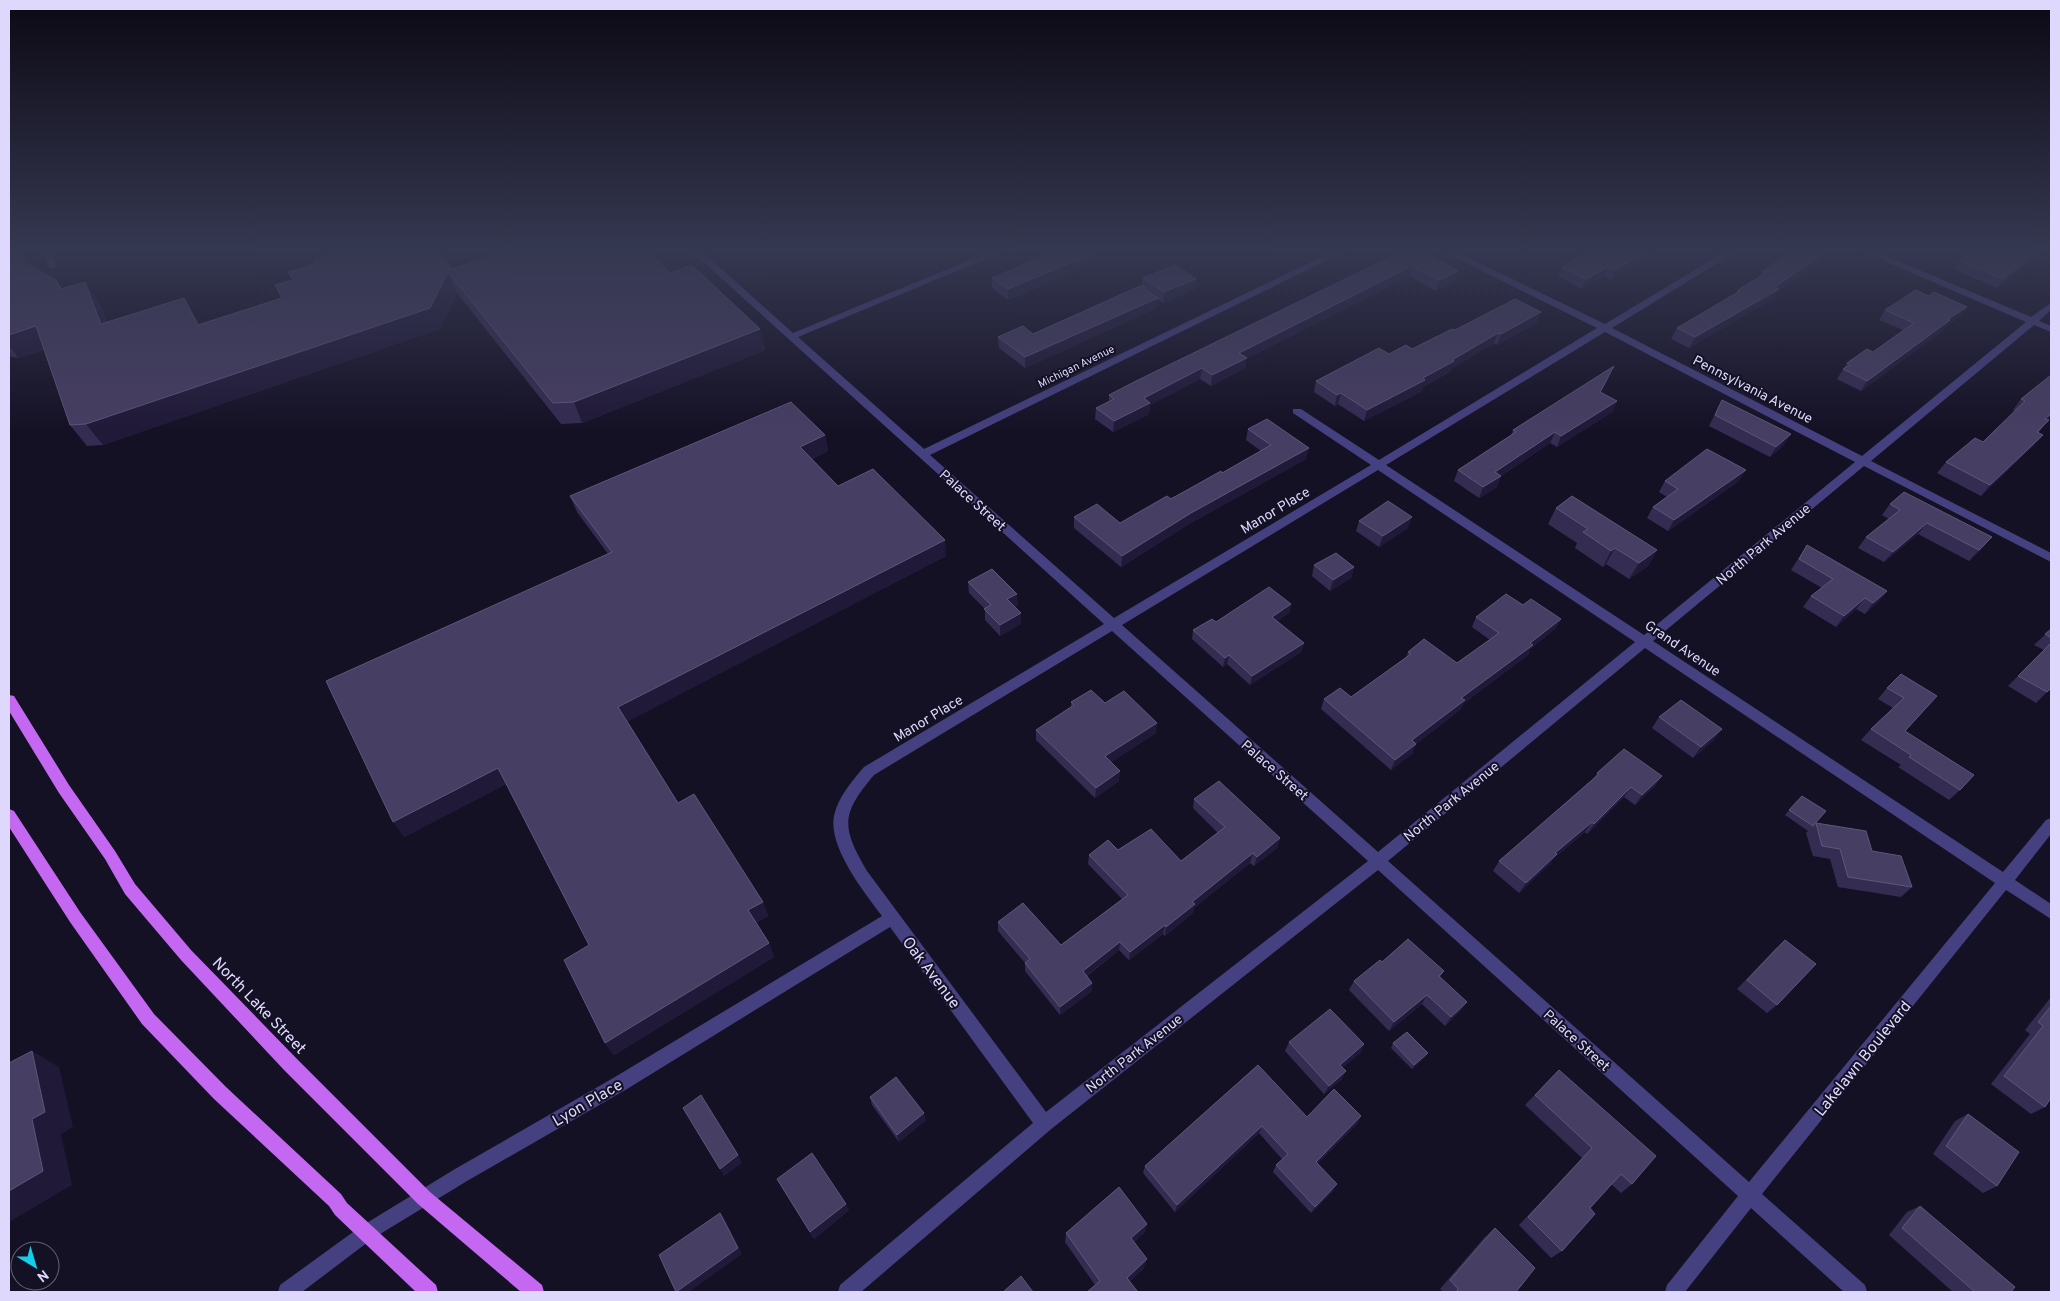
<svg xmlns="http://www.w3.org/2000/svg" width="2060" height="1301" font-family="Overpass,sans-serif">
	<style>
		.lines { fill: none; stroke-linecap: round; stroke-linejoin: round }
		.minor { fill: #45407f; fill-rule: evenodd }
		.major { fill: #c468f2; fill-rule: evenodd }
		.wall { fill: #352c51 }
		.shaded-wall { fill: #201938 }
		.building { fill: #473e63; stroke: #5e567b }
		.labels { text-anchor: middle; stroke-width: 4; stroke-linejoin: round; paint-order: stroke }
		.far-street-label { font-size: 11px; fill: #ddd8fc; stroke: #151125 }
		.street-label { font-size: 14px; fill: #ddd8fc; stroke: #151125 }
		.near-street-label { font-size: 16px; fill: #ddd8fc; stroke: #151125 }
	</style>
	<rect width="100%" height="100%" fill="#151125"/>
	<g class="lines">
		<g class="minor">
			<polygon points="41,248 50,248 56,266 55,268 49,268"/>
			<path d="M688,248H698L793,333L999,248H1012L798,337L924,449L1340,248H1352L930,455L1114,618L1371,465L1293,413V409H1301L1379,460L1597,328L1436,248H1448L1605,324L1731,248H1742L1612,328L1862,456L2026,322L1854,248H1867L2031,317L2051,303V310L2039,321L2051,326V332L2034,325L1871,461L2051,553V562L1864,466L1653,641L2003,872L2046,820L2051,818V834L2015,880L2051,904V919L2006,890L1762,1194L1865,1285L1867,1292H1844L1751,1208L1685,1292H1665L1667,1285L1738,1196L1378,870L1050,1130L861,1292H838L840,1285L1033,1123L890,927L627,1089L467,1181L372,1239L302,1292H278L280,1285L360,1227L455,1169L615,1077L882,916C864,892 828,847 834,816C838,797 852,781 864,767L1104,624ZM1605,332L1855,462L1644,635L1386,465ZM1378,470L1635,642L1378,852L1122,625ZM1112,631L1368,861L1046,1112L867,871C841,827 841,814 874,775ZM1645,648L1995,883L1749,1182L1388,861Z"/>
		</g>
		<g class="major">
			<polygon points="9,695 14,696 69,785 115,851 135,884 191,950 297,1059 430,1192 542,1285 544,1292 521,1292 418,1204 285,1071 181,960 125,894 105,859 59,793 9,711"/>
			<polygon points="9,809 14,811 80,912 154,1014 226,1087 341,1194 347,1203 436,1285 438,1292 416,1292 335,1215 329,1206 214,1099 142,1024 70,922 9,827"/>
		</g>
	</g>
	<g class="wall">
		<polygon points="9,248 23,248 31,267 56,280 62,289 99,303 107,322 197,319 200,324 282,298 275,285 293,280 288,272 316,263 314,260 378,250 378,248 435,248 451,269 513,249 512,248 645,248 670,273 760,329 765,350 582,423 561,424 457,293 440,329 103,445 87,446 70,425 44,350 18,358 9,356"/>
		<polygon points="1409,248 1455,281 1436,291 1409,276 1246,359 1245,368 1211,386 1200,379 1150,405 1149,414 1113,432 1095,419 1096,408 1109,402 1109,395"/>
		<polygon points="1665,248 1611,280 1604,276 1582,289 1558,276 1562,267"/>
		<polygon points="1962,248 2044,248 2037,253 2033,260 1997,288 1954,269 1960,260 1970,252"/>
		<polygon points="1822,254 1816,265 1778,291 1773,299 1689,348 1671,339 1677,328 1736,293 1738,290 1759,277 1762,272"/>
		<polygon points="1090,265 1008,300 992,288 992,278"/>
		<polygon points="1143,278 1196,279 1195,289 1163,303 1157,299 1157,308 1025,368 999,348 998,337 1033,334 1142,286"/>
		<polygon points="1929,296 1967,307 1960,316 1948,325 1944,330 1861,391 1837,379 1847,363 1873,352 1903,330 1879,320 1885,310"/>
		<polygon points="1537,323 1497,345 1494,343 1451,369 1451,371 1423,387 1422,391 1364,421 1338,404 1335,406 1314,392 1316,381 1389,354"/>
		<polygon points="2051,375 2048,420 2039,432 2034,445 1981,496 1937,473 1946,462 1983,442 2015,411 2013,410 2021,399"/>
		<polygon points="1609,377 1601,392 1617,401 1612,412 1557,447 1550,443 1501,476 1497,487 1479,498 1454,481 1458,470 1511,435 1513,430"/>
		<polygon points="1722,400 1784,445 1770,457 1709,426"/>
		<polygon points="1248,429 1306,459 1189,524 1121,567 1074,528 1074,517 1120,523 1222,473 1261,451 1246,440"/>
		<polygon points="825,435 828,451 812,459 838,486 946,556 627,721 678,803 763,902 768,916 756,923 769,943 774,957 614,1055 605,1043 589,945 506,784 404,837 608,554 577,512 570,496"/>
		<polygon points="1665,481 1739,481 1668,531 1647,518 1653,507 1667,497 1659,492"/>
		<polygon points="1890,504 1983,548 1969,561 1918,534 1884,562 1858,548 1866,537 1889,519 1882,515"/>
		<polygon points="1556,508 1657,550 1648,566 1629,579 1606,564 1603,567 1575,548 1577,543 1548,524"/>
		<polygon points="1359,521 1408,528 1379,547 1356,531"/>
		<polygon points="1807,545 1887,591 1878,602 1865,614 1856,609 1836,627 1803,607 1811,596 1822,588 1791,570"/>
		<polygon points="1314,565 1354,567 1351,578 1330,591 1312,576"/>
		<polygon points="968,582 1018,605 1014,607 1021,613 1021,624 1000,636 985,620 985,609 969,593"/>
		<polygon points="1291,604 1289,613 1277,621 1304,643 1301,652 1250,685 1227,664 1223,667 1192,639 1193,630 1216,622"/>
		<polygon points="1523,605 1561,619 1555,629 1530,649 1528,655 1464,703 1460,710 1416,744 1412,754 1391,770 1321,709 1324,699 1351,697 1406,657 1408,652 1457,663 1490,640 1472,627 1476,617"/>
		<polygon points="2051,629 2051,688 2036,703 2008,686 2044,650 2034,645"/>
		<polygon points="1887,688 1937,696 1905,731 1960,790 1949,800 1898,767 1901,765 1861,740 1871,729 1893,708 1878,699"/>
		<polygon points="1071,702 1105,703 1156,733 1111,762 1119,781 1095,798 1036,740 1036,730 1071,707"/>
		<polygon points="1659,717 1714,740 1693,758 1652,728"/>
		<polygon points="1597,773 1662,776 1655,786 1635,805 1624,797 1587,834 1585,832 1553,859 1550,864 1519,893 1493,871 1499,861 1594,778"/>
		<polygon points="1802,796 1816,823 1872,851 1912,887 1901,897 1838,887 1830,859 1813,856 1806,833 1808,831 1785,815"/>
		<polygon points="1194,799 1280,838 1277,848 1254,866 1250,863 1194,908 1193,913 1165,936 1163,934 1129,960 1119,950 1087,976 1092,991 1060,1015 1025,971 1025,963 998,931 998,922 1061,945 1122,899 1088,864 1089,855 1118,850 1181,861 1218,833 1193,808"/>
		<polygon points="1785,940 1777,1005 1767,1013 1737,989 1775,949"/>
		<polygon points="1382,962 1444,971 1440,977 1461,1010 1445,1026 1422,1004 1389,1031 1349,990 1354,981"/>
		<polygon points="2051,997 2051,1098 2045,1107 2031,1114 1991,1084 2030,1034 2025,1030"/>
		<polygon points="1289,1042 1364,1044 1360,1053 1343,1067 1342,1079 1324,1094 1285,1051"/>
		<polygon points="1393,1043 1425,1057 1412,1069 1391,1048"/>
		<polygon points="1258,1065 1307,1117 1361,1116 1357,1124 1318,1163 1333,1191 1311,1213 1273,1172 1276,1165 1282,1159 1259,1133 1175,1212 1143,1173 1145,1166"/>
		<polygon points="1559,1070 1632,1184 1621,1193 1611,1184 1590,1208 1562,1251 1551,1258 1519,1225 1582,1158 1525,1105"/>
		<polygon points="870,1097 926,1120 899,1142 872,1105"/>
		<polygon points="1968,1114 1997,1186 1983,1193 1933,1154 1955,1121"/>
		<polygon points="777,1179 849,1210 814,1239"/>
		<polygon points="1920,1206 2011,1292 1953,1292 1889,1235 1907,1212"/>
		<polygon points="1147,1224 1144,1233 1134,1242 1144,1268 1130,1281 1095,1285 1065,1242 1066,1233"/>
		<polygon points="1495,1228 1516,1292 1443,1292 1440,1289 1484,1238"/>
	</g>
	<g class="shaded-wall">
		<polygon points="17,248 23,248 38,283 23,262"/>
		<polygon points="1653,248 1665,248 1611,280 1615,270"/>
		<polygon points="2038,248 2044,248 2037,253 2033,260 1997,288 2003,279"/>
		<polygon points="1822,254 1816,265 1778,291 1773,299 1689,348 1695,337 1775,287"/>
		<polygon points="1090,255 1090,265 1008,300 1008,289"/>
		<polygon points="1412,266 1409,276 1246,359 1245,368 1211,386 1212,375 1239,353"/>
		<polygon points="1608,267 1604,276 1582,289 1586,279"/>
		<polygon points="1458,271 1455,281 1436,291 1439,280"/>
		<polygon points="448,272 457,293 440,329 103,445 86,424"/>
		<polygon points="1196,279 1195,289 1163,303 1164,292"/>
		<polygon points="85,282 99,303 115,345 101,324"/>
		<polygon points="184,298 197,319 211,346 198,325"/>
		<polygon points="1158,298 1157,308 1025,368 1025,357"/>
		<polygon points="1967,307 1960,316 1948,325 1944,330 1861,391 1867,381 1948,319"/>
		<polygon points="1541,312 1537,323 1497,345 1501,334"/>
		<polygon points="36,326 52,347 18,358 9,345 9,335"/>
		<polygon points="760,329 765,350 582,423 574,402"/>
		<polygon points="1498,333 1494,343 1451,369 1451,371 1423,387 1422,391 1364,421 1367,410"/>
		<polygon points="1202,368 1200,379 1150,405 1149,414 1113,432 1114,421 1144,398"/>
		<polygon points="1341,393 1338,404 1335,406 1337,395"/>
		<polygon points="1617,401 1612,412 1557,447 1561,436"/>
		<polygon points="2051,414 2051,417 2036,430 2045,419"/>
		<polygon points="1555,432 1550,443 1501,476 1497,487 1479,498 1483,487 1495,472"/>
		<polygon points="1791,434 1784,445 1770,457 1776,447"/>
		<polygon points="825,435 828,451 803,463 800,447"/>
		<polygon points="2043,435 2034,445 1981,496 1990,485"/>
		<polygon points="1309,448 1306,459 1189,524 1121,567 1122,556 1191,513"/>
		<polygon points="1746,470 1739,481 1668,531 1674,520"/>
		<polygon points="1412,517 1408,528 1379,547 1383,536"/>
		<polygon points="1927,523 1918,534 1884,562 1893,552"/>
		<polygon points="1992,537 1983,548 1969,561 1979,550"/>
		<polygon points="945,540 946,556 625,723 618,707"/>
		<polygon points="1615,548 1606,564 1603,567 1611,551"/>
		<polygon points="1657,550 1648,566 1629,579 1639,563"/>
		<polygon points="1354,567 1351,578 1330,591 1333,580"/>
		<polygon points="1887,591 1878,602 1865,614 1873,603"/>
		<polygon points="1017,594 1018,605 1007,610 1007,599"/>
		<polygon points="1865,598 1856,609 1836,627 1844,616"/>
		<polygon points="1291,604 1289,613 1270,626 1272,617"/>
		<polygon points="1021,613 1021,624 1000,636 1000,625"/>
		<polygon points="1561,619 1555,629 1530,649 1528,655 1464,703 1460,710 1408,750 1412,740 1461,698"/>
		<polygon points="1304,643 1301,652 1250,685 1252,676"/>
		<polygon points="1229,655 1227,664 1223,667 1225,658"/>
		<polygon points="1157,723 1156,733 1104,767 1105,756"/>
		<polygon points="1722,729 1714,740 1693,758 1701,747"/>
		<polygon points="1416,744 1412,754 1391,770 1395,760"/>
		<polygon points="498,768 507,784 404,837 393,822"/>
		<polygon points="1120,771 1119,781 1095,798 1096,788"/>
		<polygon points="1662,776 1655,786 1635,805 1642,795"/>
		<polygon points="1631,787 1624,797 1587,834 1594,824"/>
		<polygon points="1592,822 1585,832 1553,859 1550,864 1519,893 1526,883 1555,853"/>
		<polygon points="1280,838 1277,848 1254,866 1257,857"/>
		<polygon points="1253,853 1250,863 1194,908 1193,913 1165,936 1166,927 1192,902"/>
		<polygon points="763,902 768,916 754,924 748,910"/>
		<polygon points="1165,925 1163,934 1129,960 1130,952"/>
		<polygon points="1120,942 1119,950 1082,979 1083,971"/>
		<polygon points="769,943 774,957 614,1055 605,1043"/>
		<polygon points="1092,983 1092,991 1060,1015 1060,1007"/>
		<polygon points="1427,995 1422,1004 1389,1031 1394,1022"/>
		<polygon points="1467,1002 1461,1010 1445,1026 1451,1017"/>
		<polygon points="1364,1044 1360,1053 1336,1073 1340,1065"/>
		<polygon points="32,1051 59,1067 73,1127 61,1134 72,1185 9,1222 9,1191 32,1119"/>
		<polygon points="1428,1053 1425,1057 1412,1069 1414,1065"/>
		<polygon points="1346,1071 1342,1079 1324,1094 1329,1086"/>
		<polygon points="924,1113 926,1120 899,1142 897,1135"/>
		<polygon points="1361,1116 1357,1124 1312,1169 1316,1162"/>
		<polygon points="1262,1126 1259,1133 1175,1212 1177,1205"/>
		<polygon points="738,1155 742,1163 724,1176 720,1169"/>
		<polygon points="1337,1184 1333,1191 1311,1213 1315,1207"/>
		<polygon points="846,1204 849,1210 814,1239 810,1232"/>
		<polygon points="720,1213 725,1219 742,1254 689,1292 676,1292"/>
		<polygon points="1147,1224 1144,1233 1129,1247 1131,1238"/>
		<polygon points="1147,1259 1144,1268 1124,1286 1127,1278"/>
	</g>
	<g class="building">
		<polygon points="9,248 17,248 23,262 56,280 61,289 85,282 101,324 184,298 198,325 282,298 275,285 293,280 288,272 316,263 314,260 343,251 381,250 380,248 435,248 451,268 449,270 515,248 645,248 670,273 692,265 760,329 574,402 553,403 448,272 430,308 86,424 70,425 36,326 9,335"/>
		<polygon points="1061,248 1081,248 1090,255 1008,289 992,278"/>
		<polygon points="1409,248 1417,248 1458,271 1439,280 1412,266 1239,353 1247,358 1212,375 1202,368 1144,398 1150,403 1114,421 1096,408 1114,399 1109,395 1138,380"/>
		<polygon points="1596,248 1653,248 1615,270 1608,267 1586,279 1562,267"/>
		<polygon points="1797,248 1809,248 1822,254 1775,287 1779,289 1695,337 1677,328 1740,291 1738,290 1766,273 1762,272"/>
		<polygon points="1975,248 2038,248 2036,250 2039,251 2003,279 1960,260"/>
		<polygon points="1175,265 1196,279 1164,292 1143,278"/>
		<polygon points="1140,286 1144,286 1145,290 1158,298 1025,357 998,337 1023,326 1033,334"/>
		<polygon points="1916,290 1929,296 1934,292 1967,307 1948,319 1950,320 1867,381 1843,369 1850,365 1847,363 1867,349 1873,352 1914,323 1885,310"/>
		<polygon points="1515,299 1541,312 1501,334 1498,333 1452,360 1454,361 1423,378 1425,380 1367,410 1341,393 1337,395 1316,381 1379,348 1389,354 1406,345 1412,349 1452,329 1455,330"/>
		<polygon points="1614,366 1600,392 1617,401 1561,436 1555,432 1495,472 1501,476 1483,487 1458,470 1516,432 1513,430"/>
		<polygon points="2051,375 2051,414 2045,419 2049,420 2037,432 2043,435 1990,485 1946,462 1975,438 1983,442 2025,401 2021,399"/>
		<polygon points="1722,400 1791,434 1776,447 1715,415"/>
		<polygon points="791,402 825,435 800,447 838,486 873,469 945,540 618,707 678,803 694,794 763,902 748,910 769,943 605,1043 564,960 589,945 498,768 393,822 326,681 612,552 570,496"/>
		<polygon points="1267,419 1309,448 1191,513 1122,556 1074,517 1097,504 1120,523 1167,496 1171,499 1221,471 1222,473 1271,445 1248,429"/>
		<polygon points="1707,449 1746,470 1674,520 1653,507 1678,489 1665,481"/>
		<polygon points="1904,492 1992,537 1979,550 1927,523 1893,552 1866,537 1900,510 1890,504"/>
		<polygon points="1572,496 1657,550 1639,563 1615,548 1611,551 1583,532 1588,529 1556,508"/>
		<polygon points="1388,501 1412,517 1383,536 1359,521"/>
		<polygon points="1807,545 1887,591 1873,603 1865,598 1844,616 1811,596 1833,579 1799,559"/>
		<polygon points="1336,553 1354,567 1333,580 1314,565"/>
		<polygon points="992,569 1017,594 1007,599 1021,613 1000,625 984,609 991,605 968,582"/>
		<polygon points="1269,587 1291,604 1272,617 1304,643 1252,676 1229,655 1225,658 1193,630 1212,619 1216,622"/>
		<polygon points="1506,594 1523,605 1531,599 1561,619 1530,643 1533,645 1461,698 1465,700 1412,740 1416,744 1395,760 1324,699 1340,688 1351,697 1411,654 1408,652 1424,639 1457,663 1499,633 1476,617"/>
		<polygon points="2051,629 2051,638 2045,634"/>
		<polygon points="2051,643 2051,688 2047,692 2018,676"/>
		<polygon points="1901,674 1937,696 1905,731 1974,775 1960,790 1909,757 1911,755 1871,729 1904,698 1887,688"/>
		<polygon points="1091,690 1105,703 1124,691 1157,723 1105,756 1120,771 1096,788 1036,730 1074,705 1071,702"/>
		<polygon points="1681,700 1722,729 1701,747 1659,717"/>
		<polygon points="1624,749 1662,776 1642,795 1631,787 1594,824 1592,822 1555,853 1557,854 1526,883 1499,861 1599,774 1597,773"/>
		<polygon points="1219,781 1280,838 1257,857 1253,853 1192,902 1195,904 1166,927 1165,925 1130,952 1120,942 1083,971 1092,983 1060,1007 1025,963 1030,959 998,922 1023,903 1061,945 1128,895 1089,855 1108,840 1118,850 1151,829 1181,861 1225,827 1194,799"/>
		<polygon points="1802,796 1826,811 1813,826 1789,810"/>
		<polygon points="1816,823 1866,831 1872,851 1901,856 1912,887 1848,877 1840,849 1822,846"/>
		<polygon points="1408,939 1444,971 1439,976 1467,1002 1451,1017 1427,995 1394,1022 1354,981 1380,960 1382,962"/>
		<polygon points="1785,940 1816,964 1777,1005 1747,980"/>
		<polygon points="2051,1006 2051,1098 2045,1107 2004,1076 2043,1026 2038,1022"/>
		<polygon points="1330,1009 1364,1044 1340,1065 1346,1071 1329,1086 1289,1042"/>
		<polygon points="1407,1032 1428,1053 1414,1065 1393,1043"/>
		<polygon points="32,1051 45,1112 32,1119 43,1171 9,1191 9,1063"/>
		<polygon points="1258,1065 1307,1117 1334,1089 1361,1116 1316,1162 1337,1184 1315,1207 1276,1165 1288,1154 1262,1126 1177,1205 1145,1166"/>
		<polygon points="1559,1070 1656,1156 1632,1184 1621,1174 1590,1208 1595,1214 1562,1251 1528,1217 1592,1148 1535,1095"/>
		<polygon points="896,1077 924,1113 897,1135 870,1097"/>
		<polygon points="701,1095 738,1155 720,1169 683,1108"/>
		<polygon points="1968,1114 2019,1152 1997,1186 1946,1146"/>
		<polygon points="812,1153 846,1204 810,1232 777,1179"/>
		<polygon points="1119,1187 1147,1224 1131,1238 1147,1259 1127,1278 1138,1292 1087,1292 1100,1281 1066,1233"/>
		<polygon points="1920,1206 2015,1287 2011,1292 1975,1292 1902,1228"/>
		<polygon points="720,1213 738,1248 676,1292 659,1255"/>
		<polygon points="1495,1228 1535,1268 1516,1292 1456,1292 1458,1289 1450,1280"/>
		<polygon points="1021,1276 1033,1292 1003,1292"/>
	</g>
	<linearGradient id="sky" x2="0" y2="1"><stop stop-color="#0c0914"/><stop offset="0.58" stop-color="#353851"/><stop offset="1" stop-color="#353851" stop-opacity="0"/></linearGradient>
	<rect width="2060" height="431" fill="url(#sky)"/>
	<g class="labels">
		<g class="far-street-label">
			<text transform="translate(1076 366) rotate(-26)" y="4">Michigan Avenue</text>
		</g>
		<g class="street-label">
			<text transform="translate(1753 389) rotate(27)" y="5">Pennsylvania Avenue</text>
			<text transform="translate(973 500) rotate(42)" y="5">Palace Street</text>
			<text transform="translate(1275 510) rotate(-31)" y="5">Manor Place</text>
			<text transform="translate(1763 544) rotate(-40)" y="5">North Park Avenue</text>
			<text transform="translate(1683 648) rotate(34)" y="5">Grand Avenue</text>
			<text transform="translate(928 718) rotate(-31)" y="5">Manor Place</text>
			<text transform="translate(1275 770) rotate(41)" y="5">Palace Street</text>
			<text transform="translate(1451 801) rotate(-39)" y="5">North Park Avenue</text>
			<text transform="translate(1577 1040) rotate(42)" y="5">Palace Street</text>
			<text transform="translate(1134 1053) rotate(-38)" y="5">North Park Avenue</text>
		</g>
		<g class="near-street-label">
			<text transform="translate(932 972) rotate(53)" y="6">Oak Avenue</text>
			<text transform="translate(260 1005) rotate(46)" y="6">North Lake Street</text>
			<text transform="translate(1862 1058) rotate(-51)" y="6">Lakelawn Boulevard</text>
			<text transform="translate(587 1102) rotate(-30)" y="6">Lyon Place</text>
		</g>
	</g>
	<rect width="2060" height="1301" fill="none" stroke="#ddd8fc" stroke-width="20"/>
	<g transform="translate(35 1266) rotate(142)"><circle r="24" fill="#151125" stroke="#65617b"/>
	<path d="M0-4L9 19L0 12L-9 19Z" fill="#15cdeb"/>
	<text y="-8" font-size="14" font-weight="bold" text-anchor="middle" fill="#ddd8fc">N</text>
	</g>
</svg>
